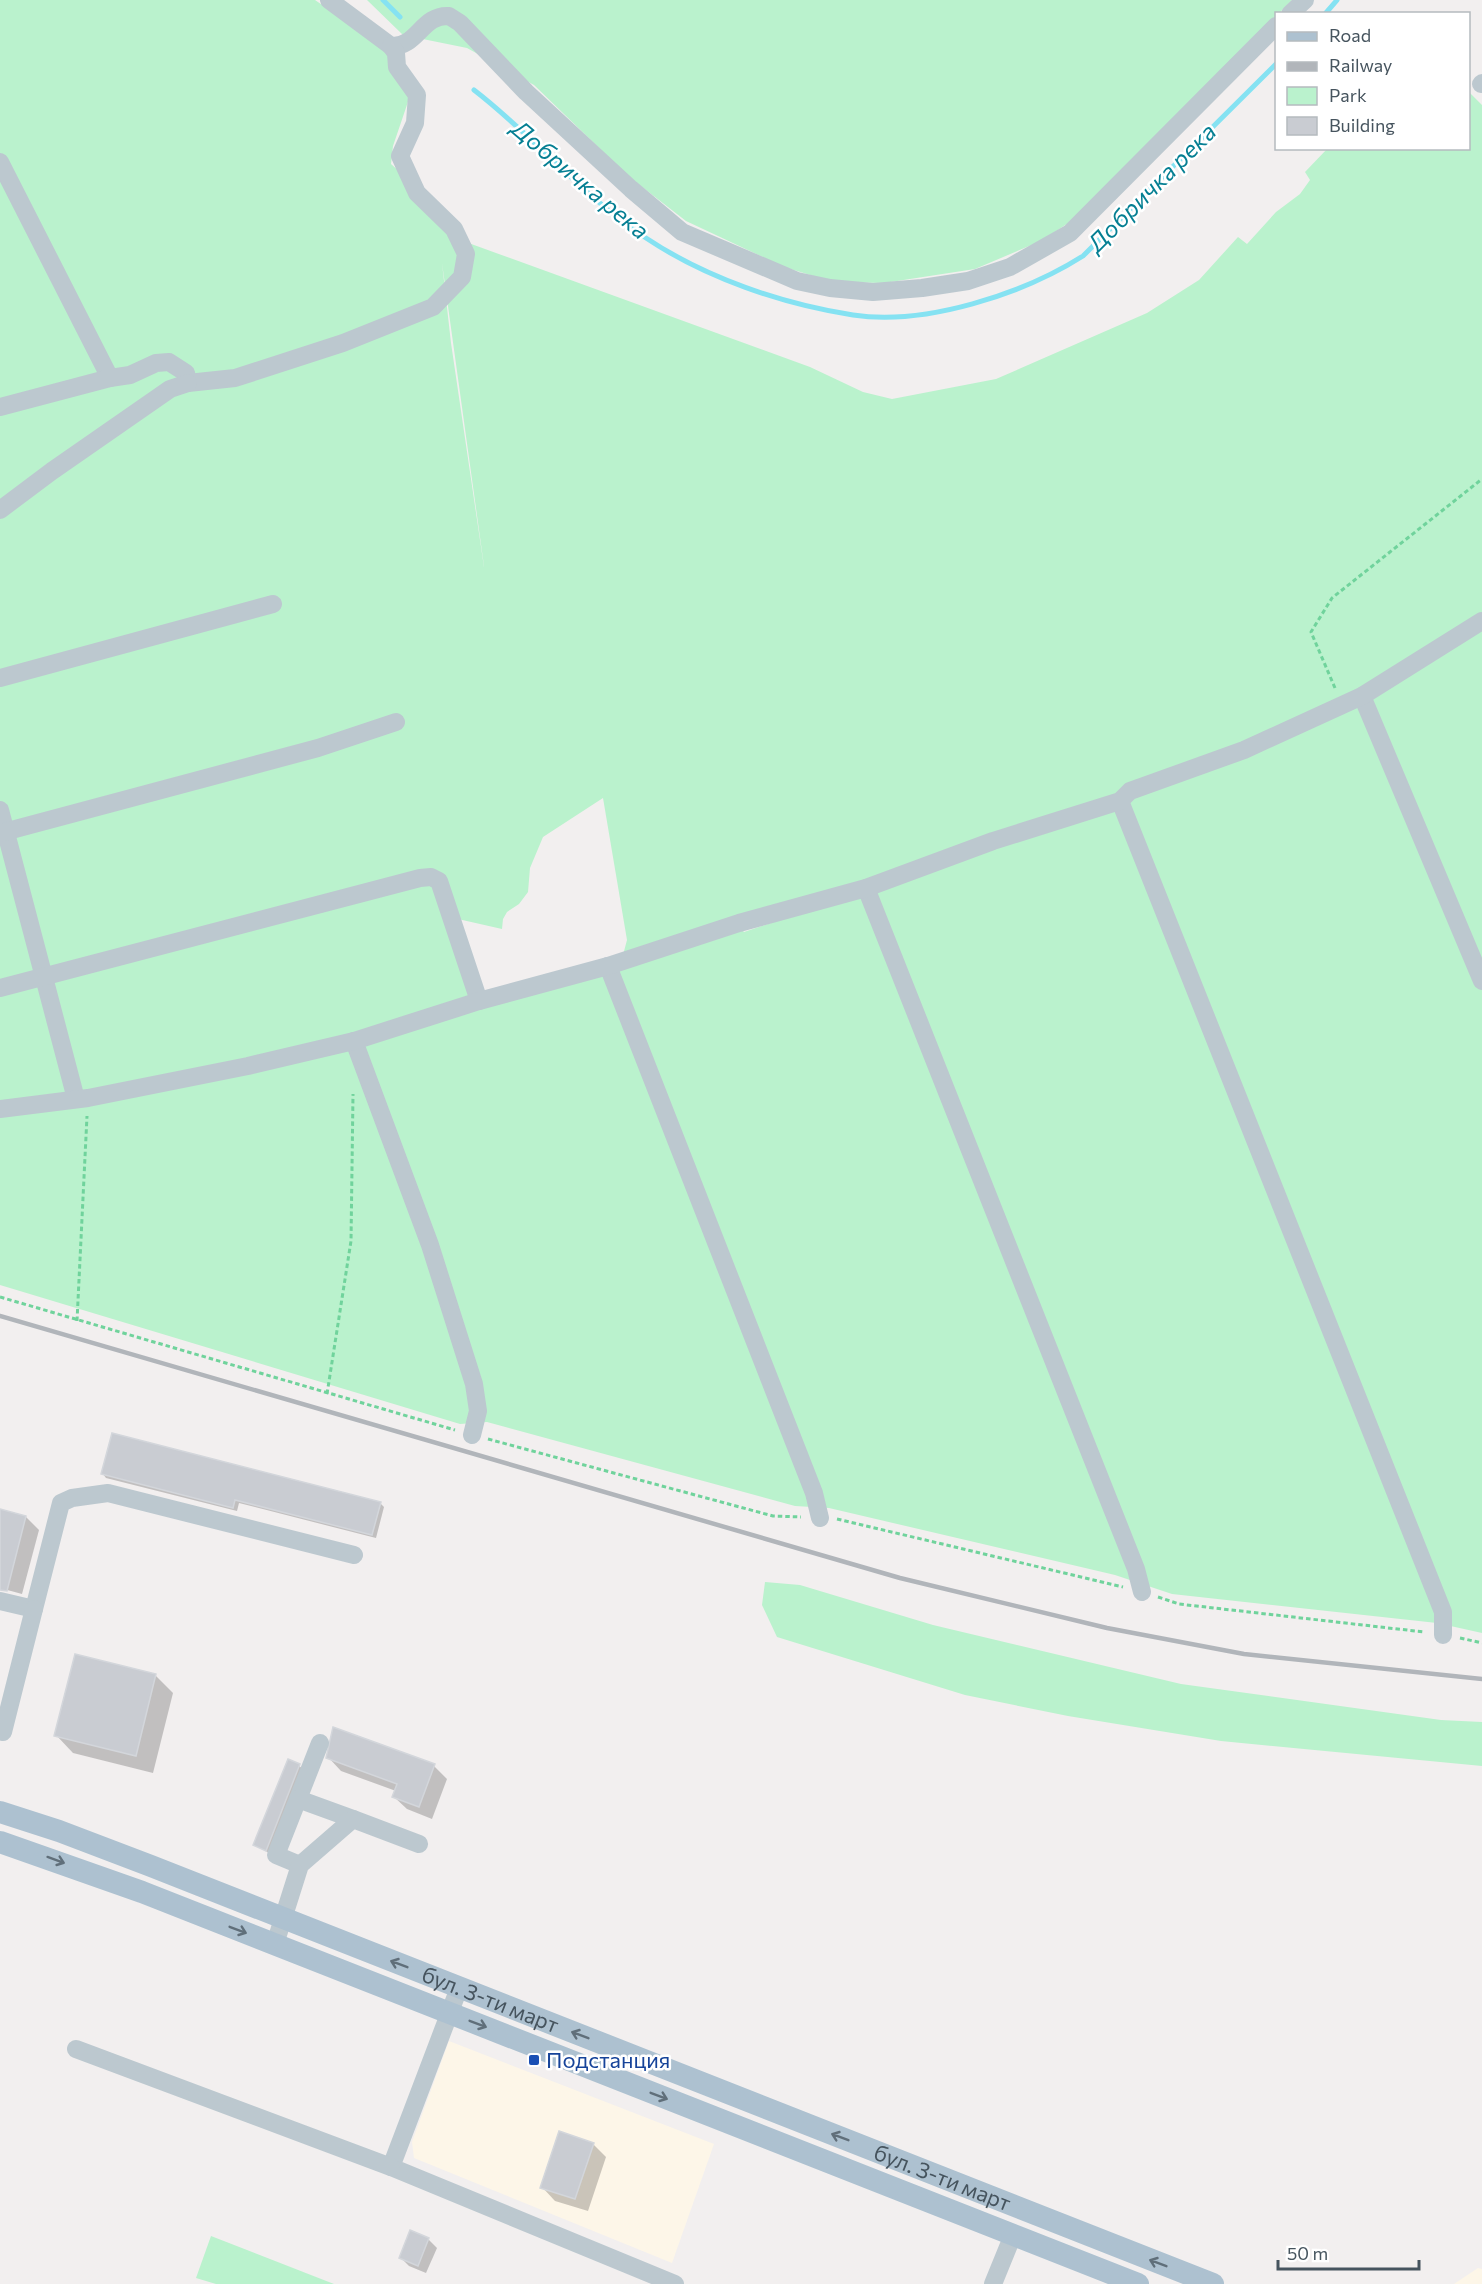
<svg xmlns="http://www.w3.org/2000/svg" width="1482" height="2284" font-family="Commissioner,sans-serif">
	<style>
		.commercial { fill: #fdf6e8 }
		.green { fill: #baf2cd; fill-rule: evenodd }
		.shadow { fill: #0003 }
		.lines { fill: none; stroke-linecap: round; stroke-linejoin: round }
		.stream { stroke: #85e2f2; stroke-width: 5 }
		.building { fill: #c9ccd2; stroke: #d3d6db; stroke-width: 1.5 }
		.path { stroke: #70d39c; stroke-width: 3; stroke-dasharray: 4.5 3; stroke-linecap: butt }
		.minor { stroke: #bcc8cf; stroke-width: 18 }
		.major { stroke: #adc1d0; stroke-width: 22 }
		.rail { stroke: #b1b5ba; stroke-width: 4.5 }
		.oneway { stroke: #606f7a }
		.transit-dot { fill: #1a4fb4; stroke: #fff; stroke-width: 2 }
		.labels { text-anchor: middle; stroke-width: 5; stroke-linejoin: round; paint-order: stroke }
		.street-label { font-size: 22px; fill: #46545e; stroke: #fff }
		.transit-label { font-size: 22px; fill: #164399; stroke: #fff; text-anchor: start }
		.water-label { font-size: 24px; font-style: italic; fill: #057f93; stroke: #fff }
	</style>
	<rect width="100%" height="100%" fill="#f2efef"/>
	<g class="commercial">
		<polygon points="449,2041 714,2144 672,2263 414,2158 412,2142"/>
		<polygon points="1478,2268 1482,2269 1482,2284 1454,2284"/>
	</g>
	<g class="green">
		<path d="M0,0H315L401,59L412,90L393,146L391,164L401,173L423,209L452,237L810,367L863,392L892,399L996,379L1147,313L1199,280L1238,237L1247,244L1276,212L1300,194L1310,180L1305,172L1327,149L1468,148L1469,92L1482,105V615L1363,689L1241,745L1121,790L1120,794L1112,797L990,836L882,875L745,918L743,915L623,955L624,965L740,928L744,932L1116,808L1130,802L1131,799L1246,756L1381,692L1482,628V1633L1437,1623L1172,1594L1115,1575L829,1508L795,1506L487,1422L460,1424L0,1285ZM442,263L484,566V567L451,343ZM603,798L627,940L623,955L484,995L458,919L502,929L503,919L507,912L519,904L528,892L530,868L543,837Z"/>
		<polygon points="367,0 1292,0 1082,214 1041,241 975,269 884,283 833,282 784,267 686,221 628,176 534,85 467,48 403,35"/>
		<polygon points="765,1582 800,1585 933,1625 1181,1684 1441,1720 1482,1722 1482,1766 1221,1741 1068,1716 965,1695 777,1637 762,1605"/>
		<polygon points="211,2236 334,2284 216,2284 196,2278"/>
	</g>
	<g class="shadow">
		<polygon points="103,1474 380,1503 384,1507 376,1538 239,1503 237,1511 106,1478"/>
		<polygon points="0,1510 26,1517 39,1530 22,1594 0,1588"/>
		<polygon points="76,1656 156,1676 173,1693 153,1773 73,1753 56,1735"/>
		<polygon points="328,1757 434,1766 447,1779 432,1819 407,1809 393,1796 396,1791 341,1771"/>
		<polygon points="299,1766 303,1769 269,1853 255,1845"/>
		<polygon points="593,2144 606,2157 588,2211 555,2201 542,2187"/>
		<polygon points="428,2239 437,2248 426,2273 409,2266 400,2257"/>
	</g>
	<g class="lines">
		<g class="stream">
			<polyline points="383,0 400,17"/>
			<polyline points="1325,14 1337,0"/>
			<path d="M474,90C534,136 583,197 646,238C706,278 782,304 853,315C925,326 1023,294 1083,256L1276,64"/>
		</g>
	</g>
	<g class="building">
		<polygon points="112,1433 381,1502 372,1535 235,1500 233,1508 101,1474"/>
		<polygon points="0,1509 26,1516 7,1591 0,1590"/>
		<polygon points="75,1654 156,1674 136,1756 54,1736"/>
		<polygon points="333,1727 435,1764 419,1807 392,1797 397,1784 326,1758"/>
		<polygon points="288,1759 300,1764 266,1851 253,1845"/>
		<polygon points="559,2131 594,2143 575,2199 540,2188"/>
		<polygon points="410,2230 429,2238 418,2266 399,2258"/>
	</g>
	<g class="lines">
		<g class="path">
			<polyline points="1335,688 1311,632 1332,598 1482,479"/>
			<polyline points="0,1297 455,1430"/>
			<polyline points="77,1321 87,1116"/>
			<polyline points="327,1394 351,1241 353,1094"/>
			<polyline points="488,1439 773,1516 801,1517"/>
			<polyline points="837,1519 1123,1587"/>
			<polyline points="1158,1597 1179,1604 1424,1632"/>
			<polyline points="1460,1638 1482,1643"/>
		</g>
		<g class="minor">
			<path d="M329,0L391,46C417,48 422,14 449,16L460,23L526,92L631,189L682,232L797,281L830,288L873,292L922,288L968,281L1010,267L1070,233L1276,26"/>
			<polyline points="1290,14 1305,0"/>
			<polyline points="1481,84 1482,83"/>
			<polyline points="0,162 110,378"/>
			<polyline points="0,407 110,378 130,375 156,363 169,362 186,373 188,383 235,378 343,343 433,307 462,277 466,254 454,229 417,193 400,156 415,123 417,95 397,67 396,53 391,46"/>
			<polyline points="0,510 52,471 170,389 188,383"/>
			<polyline points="0,678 273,604"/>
			<polyline points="1362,696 1482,981"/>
			<polyline points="1120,801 1443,1612 1443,1635"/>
			<polyline points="0,810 76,1099"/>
			<polyline points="0,833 318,748 396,722"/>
			<polyline points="866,888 1136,1569 1142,1592"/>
			<polyline points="608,966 814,1493 820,1518"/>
			<polyline points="0,988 420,878 431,877 439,881 479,1001"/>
			<polyline points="354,1041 430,1245 474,1384 478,1411 472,1435"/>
			<polyline points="0,1109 88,1098 248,1066 354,1041 479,1001 608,966 739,923 866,888 993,841 1120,801 1130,791 1244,750 1362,696 1482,621"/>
			<polyline points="0,1601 34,1609 61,1503 72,1498 108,1493 354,1555"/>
			<polyline points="3,1732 34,1609"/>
			<polyline points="298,1799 320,1743"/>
			<polyline points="300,1865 276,1855 298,1799 353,1819"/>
			<polyline points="275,1944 300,1865 353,1819 419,1844"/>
			<polyline points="459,1988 391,2167 675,2284"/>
			<polyline points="76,2049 391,2167"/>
			<polyline points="993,2284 1013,2235"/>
		</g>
		<g class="major">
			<path id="s1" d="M0,1812L59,1831L151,1866L1213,2284"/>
			<polyline points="0,1842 142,1892 1138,2284"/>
		</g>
		<polyline class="rail" points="0,1316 900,1578 1107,1628 1244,1654 1482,1679"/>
	</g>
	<defs><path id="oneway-shaft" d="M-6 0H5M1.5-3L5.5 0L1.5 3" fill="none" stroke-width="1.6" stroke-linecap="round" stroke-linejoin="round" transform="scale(1.5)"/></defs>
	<g class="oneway">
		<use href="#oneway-shaft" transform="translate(56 1860) rotate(20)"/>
		<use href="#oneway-shaft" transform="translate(238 1930) rotate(21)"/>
		<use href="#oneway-shaft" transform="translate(399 1964) rotate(-159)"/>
		<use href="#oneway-shaft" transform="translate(478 2024) rotate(21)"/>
		<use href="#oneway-shaft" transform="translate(580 2035) rotate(-159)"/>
		<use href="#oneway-shaft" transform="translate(659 2096) rotate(21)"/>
		<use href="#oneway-shaft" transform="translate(840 2137) rotate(-159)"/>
		<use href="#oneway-shaft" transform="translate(1158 2263) rotate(-159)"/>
	</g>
	<rect class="transit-dot" x="528" y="2054" width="12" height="12" rx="3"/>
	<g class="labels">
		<g class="street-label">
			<text dy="8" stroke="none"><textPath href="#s1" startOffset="525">бул. 3-ти март</textPath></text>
			<text dy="8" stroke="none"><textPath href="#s1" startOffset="1011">бул. 3-ти март</textPath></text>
		</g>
		<g class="transit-label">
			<text x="546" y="2068">Подстанция</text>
		</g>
		<g class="water-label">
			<text transform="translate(580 180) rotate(40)" y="8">Добричка река</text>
			<text transform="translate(1152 188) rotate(-45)" y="8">Добричка река</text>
		</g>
	</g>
	<rect x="1275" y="12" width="195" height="138" fill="#ffffff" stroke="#b5bbbf" stroke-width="1.5"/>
	<rect x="1287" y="32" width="30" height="9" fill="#adc1d0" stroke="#b5bbbf" stroke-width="1.5"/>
	<text x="1329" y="42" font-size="18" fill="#46545e">Road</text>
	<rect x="1287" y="62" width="30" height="9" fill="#b1b5ba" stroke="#b5bbbf" stroke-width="1.5"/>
	<text x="1329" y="72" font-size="18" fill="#46545e">Railway</text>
	<rect x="1287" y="87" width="30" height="18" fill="#baf2cd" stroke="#b5bbbf" stroke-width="1.5"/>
	<text x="1329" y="102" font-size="18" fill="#46545e">Park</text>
	<rect x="1287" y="117" width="30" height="18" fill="#c9ccd2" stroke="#b5bbbf" stroke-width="1.5"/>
	<text x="1329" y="132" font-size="18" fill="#46545e">Building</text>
	<path d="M1278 2260v9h141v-9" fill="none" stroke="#46545e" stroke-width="3"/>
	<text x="1287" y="2260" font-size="18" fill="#46545e" stroke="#ffffff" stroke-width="4.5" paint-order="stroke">50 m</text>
</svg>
